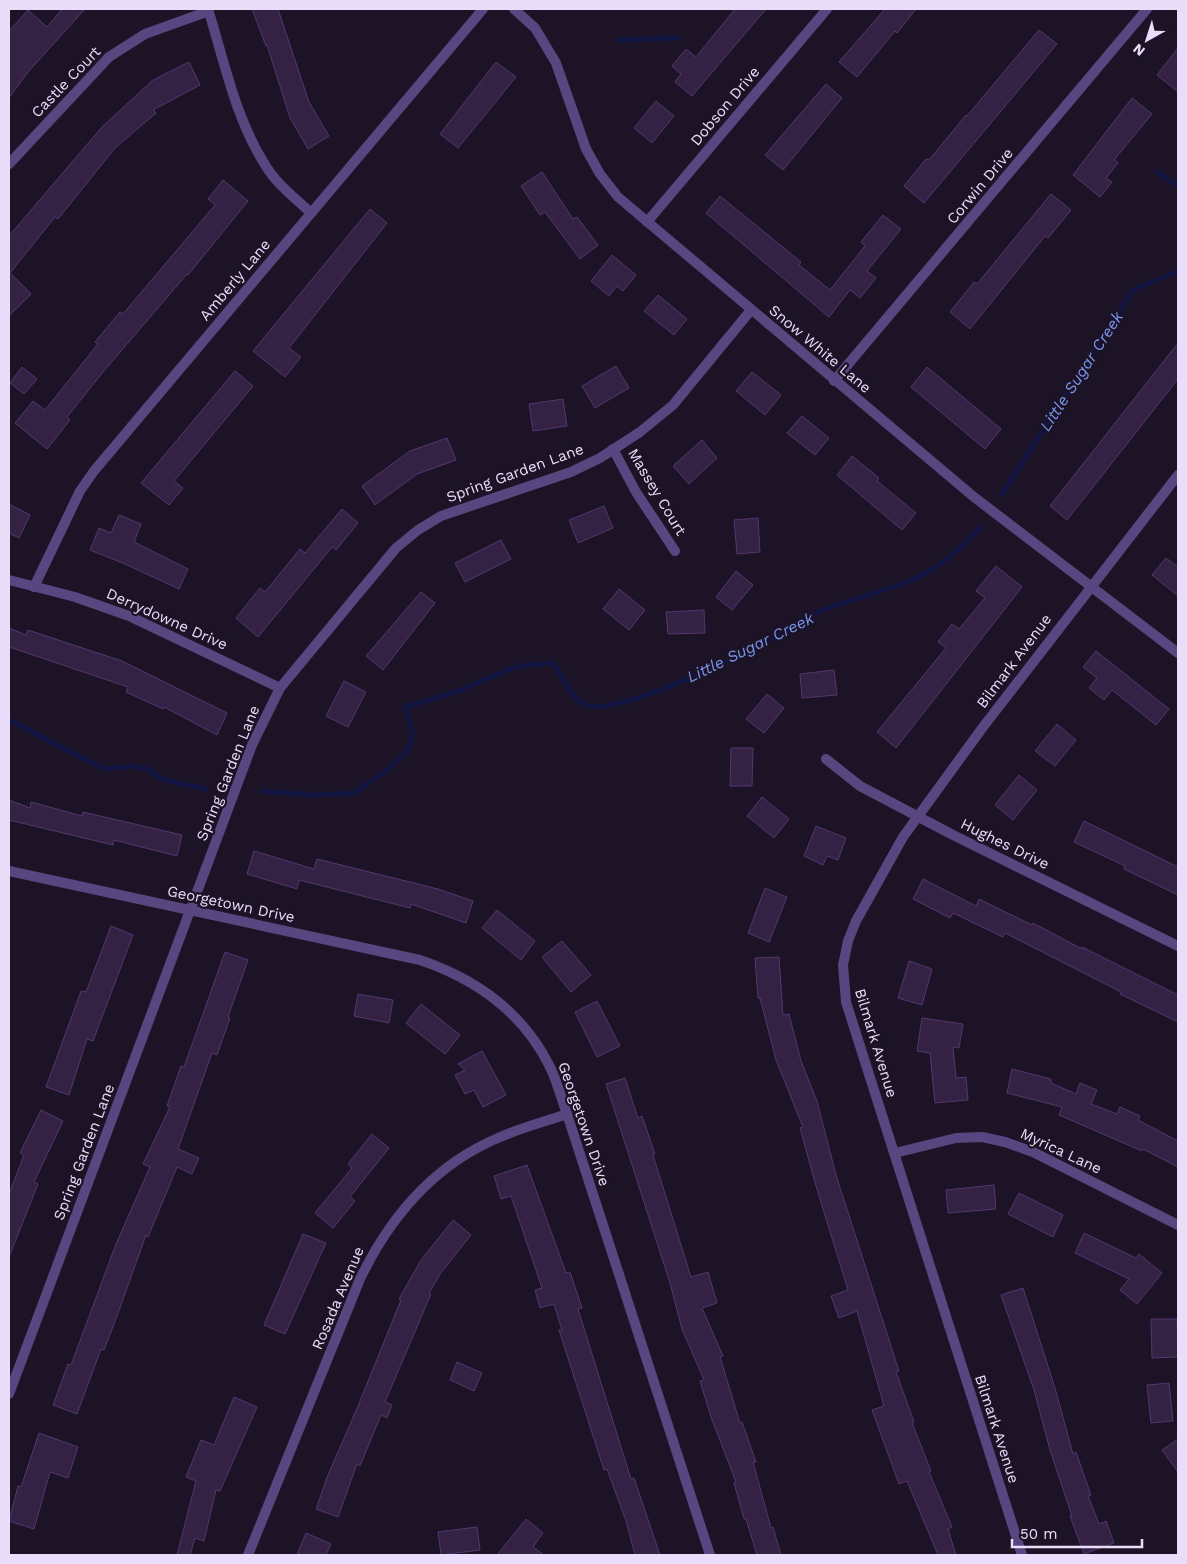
<svg xmlns="http://www.w3.org/2000/svg" width="1187" height="1564" font-family="'Work Sans',sans-serif">
	<style>
		.lines { fill: none; stroke-linecap: round; stroke-linejoin: round }
		.stream { stroke: #121541; stroke-width: 5 }
		.building { fill: #342245; stroke: #53376e }
		.minor { stroke: #59457f; stroke-width: 10 }
		.labels { text-anchor: middle; stroke-width: 4.5; stroke-linejoin: round; paint-order: stroke }
		.street-label { font-size: 15px; fill: #eaddfa; stroke: #1c1326 }
		.water-label { font-size: 16px; font-style: italic; fill: #7994ec; stroke: #1c1326 }
	</style>
	<rect width="100%" height="100%" fill="#1c1326"/>
	<g class="lines">
		<g class="stream">
			<polyline points="618,40 679,38"/>
			<polyline points="1157,172 1178,186"/>
			<polyline points="1002,494 1133,290 1178,271"/>
			<polyline points="9,720 104,769 132,766 149,769 161,779 206,789"/>
			<path d="M262,791L313,795L354,793L386,771L409,749L413,733L405,707L455,692L518,666L554,663C560,674 573,700 585,705C615,717 739,657 769,640C781,633 792,624 804,618C838,601 877,595 912,580C939,568 960,549 980,528"/>
		</g>
	</g>
	<g class="building">
		<polygon points="62,9 85,9 28,72 9,98 9,31 28,10 47,27"/>
		<polygon points="252,9 278,9 309,102 329,136 308,149 290,118 267,45 266,46"/>
		<polygon points="735,9 766,9 692,96 675,82 681,74 672,66 686,49 696,57"/>
		<polygon points="885,9 916,9 897,33 895,31 857,77 839,62"/>
		<polygon points="1039,30 1057,44 924,203 904,186 926,159 929,160 966,115 967,116"/>
		<polygon points="1178,48 1178,92 1157,75"/>
		<polygon points="189,62 200,85 153,110 156,113 115,148 58,219 55,217 10,273 31,294 9,316 9,236 102,127 153,80"/>
		<polygon points="496,62 516,77 458,148 440,134"/>
		<polygon points="826,84 842,98 783,170 765,155"/>
		<polygon points="1132,98 1152,114 1114,160 1118,163 1106,178 1112,182 1100,197 1073,175"/>
		<polygon points="656,101 674,116 652,143 634,128"/>
		<polygon points="542,172 573,219 577,217 598,245 580,259 545,212 540,215 521,186"/>
		<polygon points="223,180 248,201 188,275 187,274 103,372 67,417 70,420 47,449 15,423 33,401 45,410 98,344 95,342 120,312 123,314 215,205 208,199"/>
		<polygon points="1051,194 1071,210 1048,238 1045,236 970,329 950,312 974,282 977,284"/>
		<polygon points="720,196 801,262 799,265 830,290 865,246 861,242 883,215 901,229 867,271 876,278 860,298 850,290 829,317 706,213"/>
		<polygon points="370,209 387,223 289,348 301,357 285,377 253,351"/>
		<polygon points="612,255 636,275 623,291 617,286 609,296 591,281"/>
		<polygon points="658,295 687,319 674,335 644,311"/>
		<polygon points="1178,343 1178,379 1067,520 1050,506"/>
		<polygon points="616,366 629,388 595,408 582,386"/>
		<polygon points="22,367 37,379 24,394 10,383"/>
		<polygon points="927,367 1001,429 985,449 911,387"/>
		<polygon points="235,371 253,386 174,481 183,488 169,505 141,483"/>
		<polygon points="752,372 781,395 765,415 736,391"/>
		<polygon points="563,399 567,426 533,431 529,404"/>
		<polygon points="802,416 829,438 815,455 787,433"/>
		<polygon points="447,438 456,460 417,474 375,505 362,486 410,451"/>
		<polygon points="702,440 717,458 689,484 673,466"/>
		<polygon points="852,456 879,478 877,481 916,513 902,530 837,475"/>
		<polygon points="9,504 30,515 19,538 9,533"/>
		<polygon points="604,506 613,528 578,543 569,520"/>
		<polygon points="342,509 358,523 336,550 332,547 258,637 236,618 260,588 265,592 300,549 305,553"/>
		<polygon points="119,515 141,524 134,542 188,569 179,589 125,564 90,550 99,528 111,533"/>
		<polygon points="758,518 760,552 737,554 734,520"/>
		<polygon points="501,540 511,559 465,582 455,563"/>
		<polygon points="1166,558 1178,567 1178,596 1152,575"/>
		<polygon points="996,566 1022,587 896,748 877,732 946,648 938,642 952,624 959,629 985,598 976,591"/>
		<polygon points="736,571 753,585 732,610 716,597"/>
		<polygon points="619,589 645,610 629,630 603,609"/>
		<polygon points="421,592 435,603 383,670 366,656"/>
		<polygon points="704,610 705,633 668,634 666,612"/>
		<polygon points="9,628 26,635 28,630 122,661 227,713 217,735 164,707 163,709 126,692 128,687 9,647"/>
		<polygon points="1096,651 1169,709 1156,725 1112,690 1104,700 1089,688 1097,678 1083,667"/>
		<polygon points="834,670 837,695 802,698 800,674"/>
		<polygon points="344,681 366,692 348,727 326,716"/>
		<polygon points="767,694 784,708 764,733 746,719"/>
		<polygon points="1057,724 1076,740 1055,766 1035,751"/>
		<polygon points="731,748 753,748 752,786 730,786"/>
		<polygon points="1019,775 1037,790 1013,820 995,805"/>
		<polygon points="762,797 789,819 774,838 747,816"/>
		<polygon points="9,800 30,808 31,802 82,816 83,812 182,835 177,856 114,840 113,845 9,820"/>
		<polygon points="1084,821 1178,867 1178,895 1124,869 1125,866 1074,842"/>
		<polygon points="816,826 846,838 838,860 827,856 823,865 804,856"/>
		<polygon points="254,851 314,869 317,859 438,889 473,901 466,923 411,904 410,908 299,880 297,889 247,874"/>
		<polygon points="923,879 976,906 979,899 1032,925 1033,923 1082,949 1082,947 1178,995 1178,1022 1120,994 1121,992 1005,933 1003,937 953,913 950,918 913,899"/>
		<polygon points="765,888 787,897 769,942 748,933"/>
		<polygon points="497,910 535,941 521,960 482,928"/>
		<polygon points="111,926 133,935 93,1041 87,1039 69,1095 46,1087 81,991 86,992"/>
		<polygon points="562,941 591,975 571,992 542,957"/>
		<polygon points="225,952 248,960 228,1017 230,1018 217,1055 212,1053 178,1149 199,1158 192,1174 177,1167 148,1237 146,1235 117,1316 104,1350 101,1349 77,1414 53,1405 68,1364 71,1365 116,1244 150,1167 143,1164 170,1107 167,1106 181,1066 184,1067"/>
		<polygon points="779,957 783,1015 789,1014 801,1061 817,1101 836,1175 899,1371 896,1372 914,1422 912,1423 931,1471 929,1472 952,1527 948,1529 956,1555 938,1555 907,1481 899,1484 872,1410 884,1406 857,1311 839,1318 831,1296 848,1290 816,1186 800,1128 803,1127 776,1060 760,998 758,998 755,958"/>
		<polygon points="909,961 932,969 922,1005 898,998"/>
		<polygon points="358,994 393,1000 389,1023 354,1016"/>
		<polygon points="597,1001 620,1046 597,1057 575,1012"/>
		<polygon points="421,1004 460,1035 445,1054 406,1023"/>
		<polygon points="922,1018 963,1024 959,1048 953,1047 956,1078 966,1077 968,1100 935,1103 930,1053 917,1051"/>
		<polygon points="482,1051 506,1095 483,1107 474,1090 465,1094 455,1075 465,1070 458,1064"/>
		<polygon points="1012,1069 1051,1079 1051,1083 1076,1094 1080,1083 1097,1090 1091,1104 1117,1114 1120,1107 1140,1116 1138,1120 1178,1141 1178,1167 1143,1149 1142,1151 1059,1115 1062,1107 1007,1093"/>
		<polygon points="625,1078 638,1118 642,1116 655,1154 653,1155 691,1277 708,1272 717,1303 702,1308 723,1356 720,1357 740,1423 742,1422 756,1462 753,1462 771,1528 773,1527 781,1555 757,1555 746,1519 744,1519 734,1483 736,1482 711,1417 700,1381 704,1380 682,1329 670,1283 606,1084"/>
		<polygon points="41,1110 63,1121 34,1182 38,1184 9,1257 9,1194 24,1155 20,1153"/>
		<polygon points="372,1134 389,1148 350,1197 355,1201 333,1228 315,1213 352,1168 348,1164"/>
		<polygon points="527,1165 566,1273 570,1272 582,1308 578,1309 631,1479 634,1478 660,1555 635,1555 626,1521 607,1469 604,1470 559,1330 562,1330 554,1304 540,1308 535,1290 542,1288 511,1196 501,1199 494,1176"/>
		<polygon points="994,1185 996,1209 948,1213 946,1190"/>
		<polygon points="1019,1193 1063,1215 1053,1237 1008,1214"/>
		<polygon points="453,1220 471,1235 440,1274 429,1293 431,1294 385,1402 392,1405 387,1418 381,1415 360,1466 357,1464 338,1517 316,1509 328,1475 358,1406 401,1300 399,1299 421,1260"/>
		<polygon points="1084,1233 1136,1258 1139,1254 1162,1273 1137,1304 1120,1290 1129,1279 1075,1253"/>
		<polygon points="303,1234 326,1243 285,1334 264,1325"/>
		<polygon points="1023,1288 1055,1388 1073,1454 1076,1452 1091,1495 1088,1496 1099,1524 1106,1521 1114,1543 1084,1554 1070,1516 1072,1516 1050,1450 1034,1390 1001,1295"/>
		<polygon points="1151,1319 1177,1319 1178,1357 1152,1358"/>
		<polygon points="457,1362 482,1373 474,1391 450,1380"/>
		<polygon points="1169,1383 1173,1421 1151,1423 1147,1385"/>
		<polygon points="234,1397 257,1407 220,1491 216,1490 204,1541 195,1538 190,1555 177,1555 196,1481 186,1477 201,1440 214,1445"/>
		<polygon points="39,1433 78,1447 68,1478 50,1472 34,1529 9,1521 18,1486 21,1487"/>
		<polygon points="1178,1439 1178,1472 1162,1450"/>
		<polygon points="526,1519 543,1533 533,1547 544,1555 497,1555"/>
		<polygon points="477,1527 480,1550 441,1555 438,1532"/>
		<polygon points="306,1533 331,1544 326,1555 297,1555"/>
	</g>
	<g class="lines">
		<g class="minor">
			<path d="M208,9C224,60 235,117 264,163C275,183 295,198 311,213"/>
			<polyline points="514,9 535,28 556,63 586,149 600,174 618,197 974,497 1178,653"/>
			<polyline points="9,164 109,57 145,34 209,11"/>
			<polyline points="647,222 827,9"/>
			<polyline points="834,381 1147,9"/>
			<polyline points="613,449 636,492 675,551"/>
			<polyline points="9,580 75,597 129,616 280,688"/>
			<polyline points="34,587 80,491 94,471 483,9"/>
			<polyline points="826,759 860,786 951,834 1178,946"/>
			<path d="M9,871L420,960C476,979 523,1012 550,1067C557,1081 561,1098 567,1114L710,1555"/>
			<polyline points="895,1153 956,1138 982,1137 1005,1142 1033,1152 1178,1225"/>
			<polyline points="9,1394 252,745 280,688 396,548 418,530 441,516 571,472 600,458 640,432 673,405 751,310"/>
			<path d="M248,1555L360,1279C390,1217 434,1165 498,1138C520,1128 544,1122 567,1114"/>
			<polyline points="1022,1555 846,1002 843,965 848,941 856,921 903,837 983,727 1178,475"/>
		</g>
	</g>
	<g class="labels">
		<g class="street-label">
			<text transform="translate(66 82) rotate(-46)" y="5">Castle Court</text>
			<text transform="translate(725 106) rotate(-50)" y="5">Dobson Drive</text>
			<text transform="translate(980 186) rotate(-50)" y="5">Corwin Drive</text>
			<text transform="translate(235 280) rotate(-50)" y="5">Amberly Lane</text>
			<text transform="translate(820 349) rotate(40)" y="5">Snow White Lane</text>
			<text transform="translate(515 473) rotate(-20)" y="5">Spring Garden Lane</text>
			<text transform="translate(657 492) rotate(59)" y="5">Massey Court</text>
			<text transform="translate(167 619) rotate(24)" y="5">Derrydowne Drive</text>
			<text transform="translate(1014 661) rotate(-53)" y="5">Bilmark Avenue</text>
			<text transform="translate(228 773) rotate(-68)" y="5">Spring Garden Lane</text>
			<text transform="translate(1005 844) rotate(26)" y="5">Hughes Drive</text>
			<text transform="translate(231 904) rotate(12)" y="5">Georgetown Drive</text>
			<text transform="translate(876 1043) rotate(73)" y="5">Bilmark Avenue</text>
			<text transform="translate(584 1124) rotate(71)" y="5">Georgetown Drive</text>
			<text transform="translate(1061 1151) rotate(25)" y="5">Myrica Lane</text>
			<text transform="translate(84 1152) rotate(-69)" y="5">Spring Garden Lane</text>
			<text transform="translate(338 1298) rotate(-67)" y="5">Rosada Avenue</text>
			<text transform="translate(997 1429) rotate(72)" y="5">Bilmark Avenue</text>
		</g>
		<g class="water-label">
			<text transform="translate(1081 371) rotate(-57)" y="6">Little Sugar Creek</text>
			<text transform="translate(750 647) rotate(-26)" y="6">Little Sugar Creek</text>
		</g>
	</g>
	<rect width="1187" height="1564" fill="none" stroke="#eaddfa" stroke-width="20"/>
	<g transform="translate(1147 40) rotate(219)" stroke="#1c1326" stroke-width="4" paint-order="stroke">
	<path d="M0-4L9 19L0 12L-9 19Z" fill="#eaddfa"/>
	<text y="-8" font-size="14" font-weight="bold" text-anchor="middle" fill="#eaddfa">N</text>
	</g>
	<path d="M1012 1539v8h130v-8" fill="none" stroke="#eaddfa" stroke-width="2.5"/>
	<text x="1020" y="1539" font-size="15" fill="#eaddfa" stroke="#1c1326" stroke-width="4" paint-order="stroke">50 m</text>
</svg>
